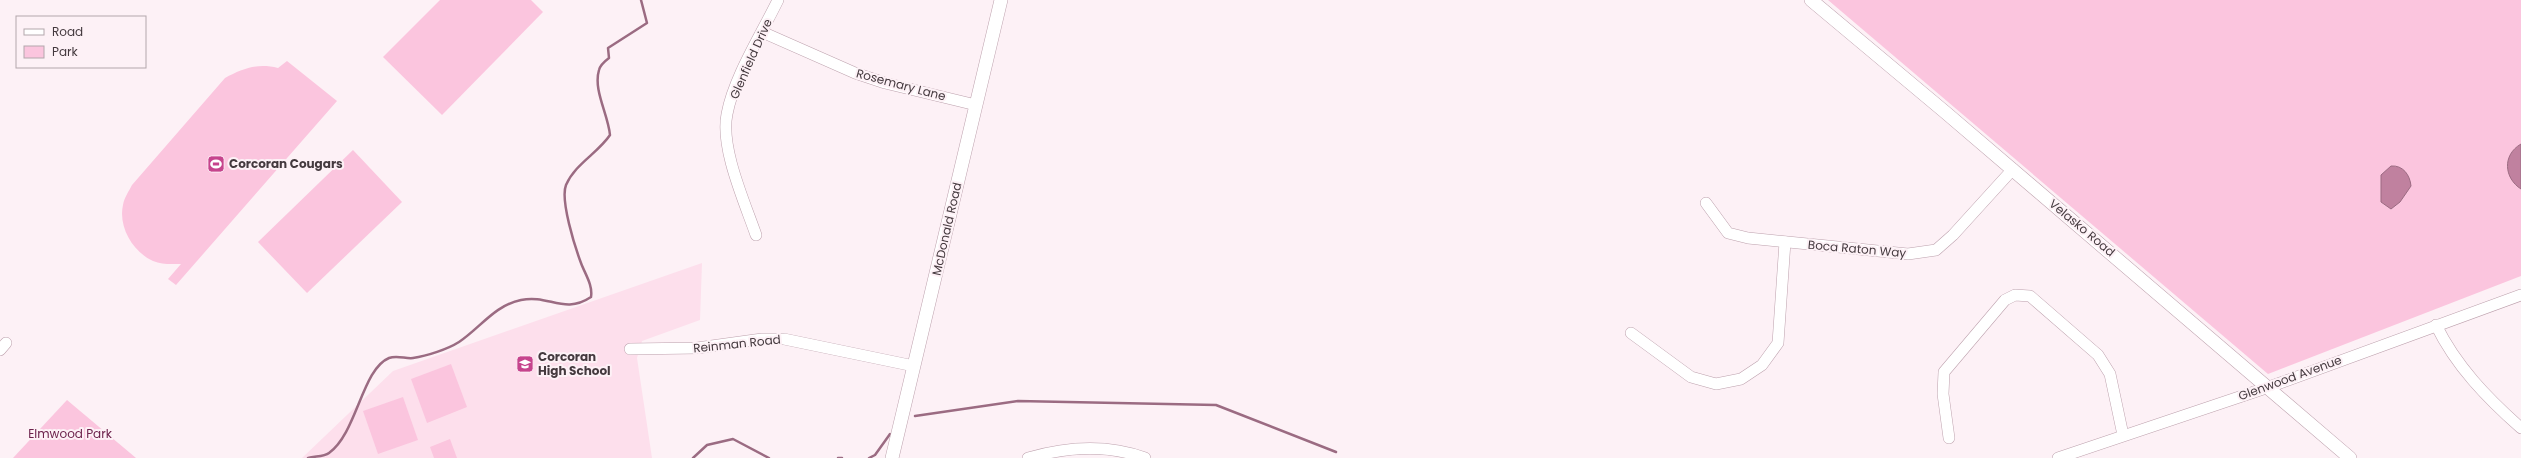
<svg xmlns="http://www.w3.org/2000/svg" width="2521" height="458" font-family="Poppins,sans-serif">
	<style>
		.built { fill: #fddfec }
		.green { fill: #fbc5de }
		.water { fill: #c0819f; stroke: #9b6b82 }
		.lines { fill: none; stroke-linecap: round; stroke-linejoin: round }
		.stream { stroke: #9b6b82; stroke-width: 2.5 }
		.minor-casing { stroke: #bda1ad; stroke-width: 12 }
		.tertiary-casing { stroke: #bda1ad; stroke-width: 14 }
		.minor { stroke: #fff; stroke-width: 11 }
		.tertiary { stroke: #fff; stroke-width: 13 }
		.labels { text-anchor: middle; stroke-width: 4; stroke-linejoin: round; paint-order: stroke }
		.street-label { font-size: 12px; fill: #44393e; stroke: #fdf1f6 }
		.poi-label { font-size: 12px; font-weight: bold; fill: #44393e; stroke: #fdf1f6; text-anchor: start }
		.park-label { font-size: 12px; fill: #6d224c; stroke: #fdf1f6 }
	</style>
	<rect width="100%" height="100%" fill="#fdf1f6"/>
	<polygon class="built" points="702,263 700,320 642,341 637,358 652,458 302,458 393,371"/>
	<g class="green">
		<polygon points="440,0 531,0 543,12 442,115 383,57"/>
		<polygon points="1828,0 2521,0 2521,276 2268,374"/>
		<path d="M287,61L337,101L176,285L168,279L181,264C172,264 162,265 153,261C133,252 118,227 123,205C124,198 129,191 132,185L225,78C243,68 258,63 278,68Z"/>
		<polygon points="353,150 402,202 307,293 258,242"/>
		<polygon points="451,364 467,407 427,423 411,379"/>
		<polygon points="403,397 418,440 378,454 363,411"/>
		<polygon points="67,400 136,458 13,458"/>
		<polygon points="450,439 457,458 434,458 430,447"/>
	</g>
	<g class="water">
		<path d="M2521,144V189C2504,178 2502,155 2521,144Z"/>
		<path d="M2391,166C2403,165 2410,175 2411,186L2400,202L2391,209L2381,202V175Z"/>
	</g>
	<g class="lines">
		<g class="stream">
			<polyline points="915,416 1018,401 1216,405 1336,452"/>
			<path d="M308,458C315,456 324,457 329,453C357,433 362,369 389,358C397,355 406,359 413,358C427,356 448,349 459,342C480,328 495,305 521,300C549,294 564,315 591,297C593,285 585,274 581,263C575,247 560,200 566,185C575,164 598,153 610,135C608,114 593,90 599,70C600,66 605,61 609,58L608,48L647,23L641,0"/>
			<polyline points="693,458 707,445 733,439 769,458"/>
			<polyline points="838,458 842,458"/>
			<polyline points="869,458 875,455 890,434"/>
		</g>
		<g class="minor-casing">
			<g id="minor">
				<polyline points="762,32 855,73 885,83 976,105"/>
				<polyline points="1706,203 1728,233 1748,238 1908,254 1936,250 1953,235 2013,169"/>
				<path d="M756,235C745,203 720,148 727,114C734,77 761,35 778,0"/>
				<path d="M2436,325C2456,366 2487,398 2521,428"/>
				<polyline points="1631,333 1691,377 1716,384 1741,379 1762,365 1778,343 1785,242"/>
				<polyline points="630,349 697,348 762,339 784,339 914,366"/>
				<polyline points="0,350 6,343"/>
				<polyline points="1949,438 1943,394 1944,372 2005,300 2015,295 2030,296 2098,355 2110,374 2123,435"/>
				<path d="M1028,458C1066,447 1107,444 1145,458"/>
				<polyline points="2058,458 2269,387 2521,295"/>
			</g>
		</g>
		<g class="tertiary-casing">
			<g id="tertiary">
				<polyline points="1811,0 1945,112 2350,458"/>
				<polyline points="892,458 1001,0"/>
			</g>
		</g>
		<use href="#minor" class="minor"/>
		<use href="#tertiary" class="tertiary"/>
	</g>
	<defs>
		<g id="stadium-square" transform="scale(0.9)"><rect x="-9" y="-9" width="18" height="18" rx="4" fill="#c6448d" stroke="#fdf1f6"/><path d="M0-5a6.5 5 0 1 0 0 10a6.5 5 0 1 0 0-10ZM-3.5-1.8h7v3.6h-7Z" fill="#fff"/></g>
		<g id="school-square" transform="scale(0.9)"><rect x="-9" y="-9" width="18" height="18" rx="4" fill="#c6448d" stroke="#fdf1f6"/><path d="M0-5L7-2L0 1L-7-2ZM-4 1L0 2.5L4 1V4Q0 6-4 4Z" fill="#fff"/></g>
	</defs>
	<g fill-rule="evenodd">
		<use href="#stadium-square" x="216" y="164"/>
		<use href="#school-square" x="525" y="364"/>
	</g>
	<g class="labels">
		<g class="street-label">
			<text transform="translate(751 59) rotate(-66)" y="4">Glenfield Drive</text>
			<text transform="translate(901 85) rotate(15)" y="4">Rosemary Lane</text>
			<text transform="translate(2082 228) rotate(40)" y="4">Velasko Road</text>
			<text transform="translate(947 229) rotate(-77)" y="4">McDonald Road</text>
			<text transform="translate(1857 249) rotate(5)" y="4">Boca Raton Way</text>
			<text transform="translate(737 344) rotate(-6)" y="4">Reinman Road</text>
			<text transform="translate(2290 378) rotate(-20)" y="4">Glenwood Avenue</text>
		</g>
		<g class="poi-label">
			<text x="229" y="168">Corcoran Cougars</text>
			<text x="538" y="361">Corcoran<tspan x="538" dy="14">High School</tspan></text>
		</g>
		<g class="park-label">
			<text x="70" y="438">Elmwood Park</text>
		</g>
	</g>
	<rect x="16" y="16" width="130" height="52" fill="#fdf1f6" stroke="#b3a7ac"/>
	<rect x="24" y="29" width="20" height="6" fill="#ffffff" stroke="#b3a7ac"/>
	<text x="52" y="36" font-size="12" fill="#44393e">Road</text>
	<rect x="24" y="46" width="20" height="12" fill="#fbc5de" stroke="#b3a7ac"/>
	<text x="52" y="56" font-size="12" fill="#44393e">Park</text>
</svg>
